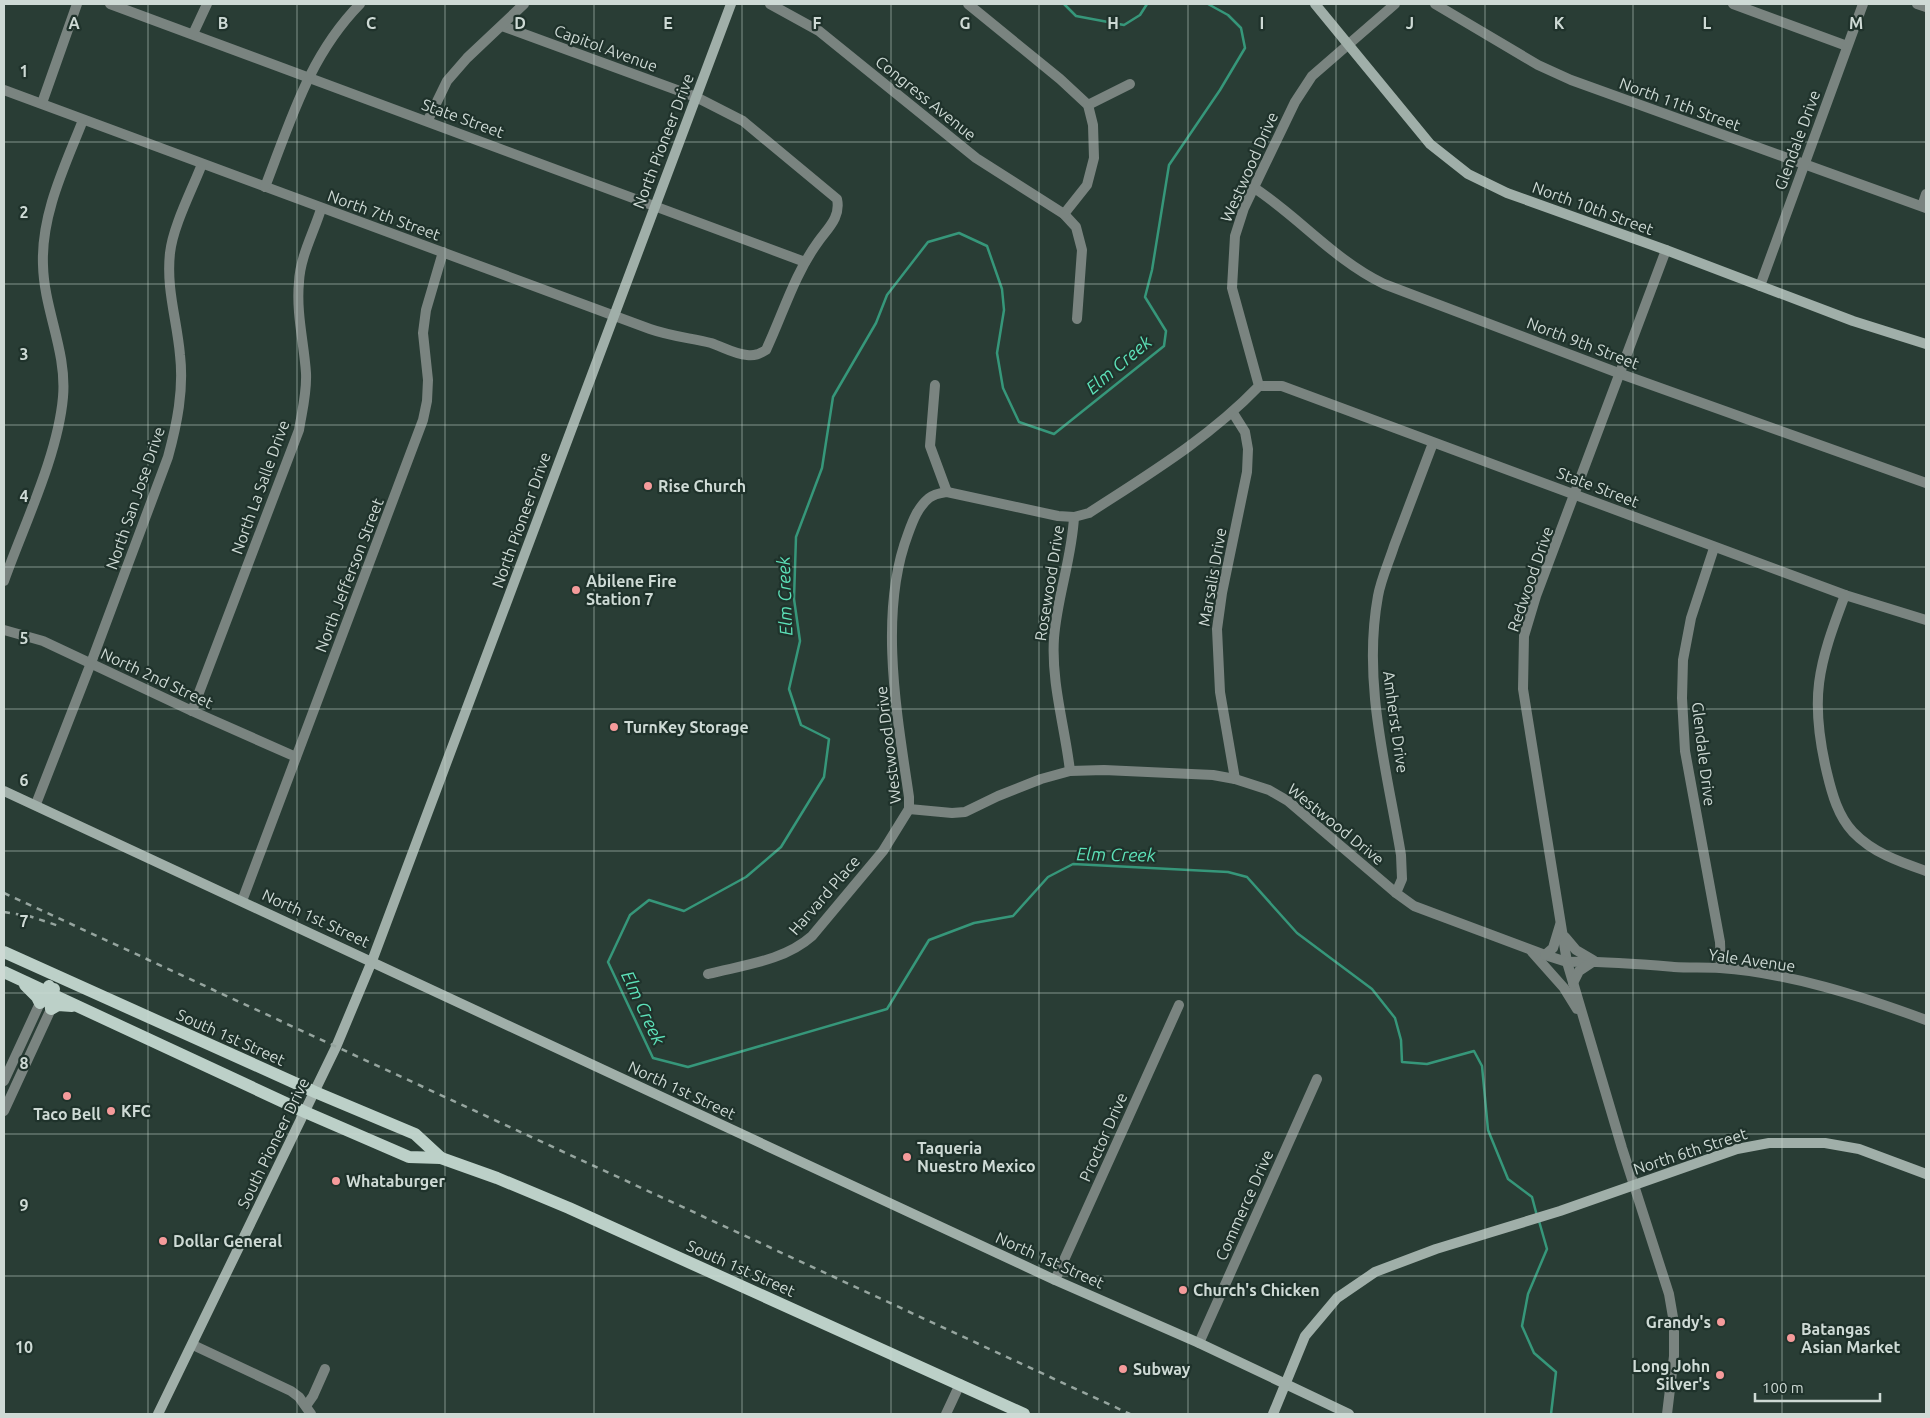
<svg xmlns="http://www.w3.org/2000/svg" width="1930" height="1418" font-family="Ubuntu,sans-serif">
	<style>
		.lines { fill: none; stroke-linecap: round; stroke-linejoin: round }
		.stream { stroke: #36977a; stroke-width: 2.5 }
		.street { stroke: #7a8480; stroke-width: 10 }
		.secondary { stroke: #a0afa9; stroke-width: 10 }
		.primary { stroke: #bcd0c8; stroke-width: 12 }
		.rail { stroke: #96a59f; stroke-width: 2.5; stroke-dasharray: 6 6; stroke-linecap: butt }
		.grid { fill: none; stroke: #cedad5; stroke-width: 1; stroke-opacity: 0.55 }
		.poi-dot { fill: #f59b9b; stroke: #1f322b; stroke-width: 2 }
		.labels { text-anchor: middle; stroke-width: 4.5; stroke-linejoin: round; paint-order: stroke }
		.street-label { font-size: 16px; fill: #cedad5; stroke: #1f322b }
		.poi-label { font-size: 16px; font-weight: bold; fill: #cedad5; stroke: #1f322b; text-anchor: start }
		.water-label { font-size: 18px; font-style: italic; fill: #5de2b9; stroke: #1f322b }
		.grid-label { font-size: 16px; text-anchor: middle; font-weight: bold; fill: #cedad5; stroke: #1f322b; stroke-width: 4.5; stroke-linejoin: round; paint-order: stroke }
	</style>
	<rect width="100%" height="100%" fill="#293d35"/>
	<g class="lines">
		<g class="stream">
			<polyline points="1064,4 1076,16 1124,25 1140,15 1147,4"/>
			<polyline points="1208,4 1228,15 1241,28 1245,48 1220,90 1169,165 1152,270 1145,297 1166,331 1164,346 1054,434 1019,422 1003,388 997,353 1004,310 1002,289 987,246 959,233 928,242 887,295 876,323 833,397 822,468 796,537 794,599 800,641 789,689 801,725 829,739 824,777 781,847 746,877 684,911 649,900 630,915 608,962 653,1058 688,1067 887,1009 929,940 974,923 1013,916 1048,877 1073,864 1228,872 1247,877 1297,933 1372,989 1395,1018 1401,1040 1402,1062 1427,1064 1474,1051 1482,1066 1488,1130 1508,1179 1532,1197 1537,1216"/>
			<polyline points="1539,1221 1547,1249 1528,1294 1522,1326 1534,1353 1556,1372 1551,1414"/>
		</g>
		<g class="street">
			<polyline points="110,4 805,262"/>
			<polyline points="770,4 819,31 976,158 1064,214 1076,227 1082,250 1077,319"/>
			<polyline points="968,4 1060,79 1088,105 1093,125 1094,158 1087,185 1064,214"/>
			<polyline points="1435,4 1538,65 1571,80 1926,208"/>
			<polyline points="1733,4 1847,46"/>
			<polyline points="1917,4 1926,7"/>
			<polyline points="193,34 207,4"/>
			<path d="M4,90L650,329C670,336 690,338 711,343C723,347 734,354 747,355C755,356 759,354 766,350C783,314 794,275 818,242C828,228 841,217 837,199L743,121L696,97L502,26"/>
			<polyline points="42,103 77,4"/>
			<polyline points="1088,105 1130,84"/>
			<polyline points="428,120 447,81 467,58 524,4"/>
			<path d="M265,187C291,120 309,56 360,4"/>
			<path d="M1253,187C1299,217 1334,260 1384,284L1621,374L1926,483"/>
			<polyline points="1922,206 1926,194"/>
			<path d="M1666,250L1536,596L1524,636L1523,689L1567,962C1603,961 1638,964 1674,967C1689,968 1705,967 1720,968C1790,973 1861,996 1926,1020"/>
			<polyline points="1760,286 1863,4"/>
			<polyline points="935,385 930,446 947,492"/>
			<polyline points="1259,386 1282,386 1845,595 1926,620"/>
			<polyline points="1233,413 1245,432 1248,449 1247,472 1222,593 1217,629 1220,692 1235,779"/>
			<polyline points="1714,548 1691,618 1683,660 1682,698 1685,751 1720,942 1721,968"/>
			<path d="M4,581C24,525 58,455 63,397C67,351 44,310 43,265C41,214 65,166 83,120"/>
			<path d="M1845,595C1818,666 1809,698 1827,773C1832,794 1838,816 1853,832C1873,853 1900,862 1926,871"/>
			<polyline points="4,630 43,641 192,711 296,757"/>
			<path d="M192,711L299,430C302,411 307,393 306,373C304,343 296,313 299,282C300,257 314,232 321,209"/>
			<path d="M1070,771C1065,727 1051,683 1054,638C1057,597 1072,558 1074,517"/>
			<path d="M36,804L91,663L168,457C177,424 184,390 180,355C177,320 166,289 170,253C173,226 192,190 202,164"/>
			<polyline points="909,809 952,813 965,812 998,796 1041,779 1070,771 1104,770 1213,775 1235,779 1269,790 1288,801 1396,893 1414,906 1545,955 1567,962 1622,1148 1669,1294 1674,1323 1674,1356 1667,1414"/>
			<path d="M1396,893L1402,879L1401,855C1387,770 1362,683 1378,596C1381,579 1389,562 1394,546C1407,511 1420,477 1433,443"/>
			<polyline points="242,901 423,420 427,401 428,380 423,333 426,310 443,252"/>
			<polyline points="1565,937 1576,950 1593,960"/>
			<polyline points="1532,952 1564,988 1577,1009"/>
			<polyline points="1545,955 1553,948 1560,925"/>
			<path d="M708,974C743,965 784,961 812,936L883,851L909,809V797C897,715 878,613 908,534C913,520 918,507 929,498C934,494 941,493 947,492L1058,516L1074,517L1089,513C1149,474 1209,438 1259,386L1232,288L1235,236L1244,208L1295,102L1312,76L1395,4"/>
			<polyline points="1573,983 1579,971 1594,961"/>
			<polyline points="4,1081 40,1003"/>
			<polyline points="4,1111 51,1009"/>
			<polyline points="1055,1280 1179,1005"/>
			<polyline points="1199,1343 1317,1079"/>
			<polyline points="193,1345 291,1391 299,1397 311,1414"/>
			<polyline points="306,1406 313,1396 325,1369"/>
			<polyline points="946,1414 960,1384"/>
		</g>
		<g class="secondary">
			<polyline points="1315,4 1430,144 1468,174 1507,193 1666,250 1853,321 1926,344"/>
			<polyline points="4,791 1055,1280 1199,1343 1349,1414"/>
			<polyline points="158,1414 336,1047 372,961 731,4"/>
			<polyline points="1273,1414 1305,1336 1337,1298 1375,1272 1436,1249 1560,1211 1737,1149 1769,1143 1825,1143 1859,1149 1926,1174"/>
		</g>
		<g class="primary">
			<polyline points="4,952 315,1092 415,1134 441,1158"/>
			<polyline points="4,972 305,1112 409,1157 441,1158 497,1178 569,1208 1024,1414"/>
			<polyline points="25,985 37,997 40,1003 54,989"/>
			<polyline points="49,986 51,1009 58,1005 72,1006"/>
		</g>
		<g class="rail">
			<polyline points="4,893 1130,1414"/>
			<polyline points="4,912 29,916 59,926"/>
		</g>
	</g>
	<path class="grid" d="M148,4V1414M297,4V1414M445,4V1414M594,4V1414M742,4V1414M891,4V1414M1039,4V1414M1188,4V1414M1336,4V1414M1485,4V1414M1633,4V1414M1782,4V1414M4,142H1926M4,284H1926M4,425H1926M4,567H1926M4,709H1926M4,851H1926M4,993H1926M4,1134H1926M4,1276H1926"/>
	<g class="poi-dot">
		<circle cx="648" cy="486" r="5"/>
		<circle cx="576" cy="590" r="5"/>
		<circle cx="614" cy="727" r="5"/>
		<circle cx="67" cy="1096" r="5"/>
		<circle cx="111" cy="1111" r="5"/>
		<circle cx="907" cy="1157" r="5"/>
		<circle cx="336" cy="1181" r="5"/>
		<circle cx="163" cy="1241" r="5"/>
		<circle cx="1183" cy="1290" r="5"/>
		<circle cx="1721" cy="1322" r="5"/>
		<circle cx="1791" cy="1338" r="5"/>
		<circle cx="1123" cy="1369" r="5"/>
		<circle cx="1720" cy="1375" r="5"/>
	</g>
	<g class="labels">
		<g class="street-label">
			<text transform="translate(606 48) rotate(20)" y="6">Capitol Avenue</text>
			<text transform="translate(926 98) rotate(39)" y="6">Congress Avenue</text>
			<text transform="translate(1680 104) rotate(20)" y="6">North 11th Street</text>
			<text transform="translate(463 118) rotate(20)" y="6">State Street</text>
			<text transform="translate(1797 140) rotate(-70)" y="6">Glendale Drive</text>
			<text transform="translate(663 141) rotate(-69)" y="6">North Pioneer Drive</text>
			<text transform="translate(1249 167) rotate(-66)" y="6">Westwood Drive</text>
			<text transform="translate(1593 208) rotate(20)" y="6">North 10th Street</text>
			<text transform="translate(384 215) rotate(20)" y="6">North 7th Street</text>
			<text transform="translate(1583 343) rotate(21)" y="6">North 9th Street</text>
			<text transform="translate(260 487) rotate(-70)" y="6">North La Salle Drive</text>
			<text transform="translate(1598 487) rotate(21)" y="6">State Street</text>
			<text transform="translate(135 498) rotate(-71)" y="6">North San Jose Drive</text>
			<text transform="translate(521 520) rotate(-70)" y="6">North Pioneer Drive</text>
			<text transform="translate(349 575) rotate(-69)" y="6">North Jefferson Street</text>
			<text transform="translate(1212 577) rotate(-80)" y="6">Marsalis Drive</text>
			<text transform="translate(1530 579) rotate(-71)" y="6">Redwood Drive</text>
			<text transform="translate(1049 583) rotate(-81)" y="6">Rosewood Drive</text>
			<text transform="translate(157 678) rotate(25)" y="6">North 2nd Street</text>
			<text transform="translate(1396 722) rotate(82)" y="6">Amherst Drive</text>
			<text transform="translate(888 745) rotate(-97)" y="6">Westwood Drive</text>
			<text transform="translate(1704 754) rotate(83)" y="6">Glendale Drive</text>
			<text transform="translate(1336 824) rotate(39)" y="6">Westwood Drive</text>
			<text transform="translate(824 895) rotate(-49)" y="6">Harvard Place</text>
			<text transform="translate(316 918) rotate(25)" y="6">North 1st Street</text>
			<text transform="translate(1752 960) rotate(8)" y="6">Yale Avenue</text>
			<text transform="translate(231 1037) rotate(24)" y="6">South 1st Street</text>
			<text transform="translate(682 1090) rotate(25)" y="6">North 1st Street</text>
			<text transform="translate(1103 1137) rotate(-66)" y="6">Proctor Drive</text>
			<text transform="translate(273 1143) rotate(-64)" y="6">South Pioneer Drive</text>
			<text transform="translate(1690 1151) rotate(-18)" y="6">North 6th Street</text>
			<text transform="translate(1244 1205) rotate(-66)" y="6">Commerce Drive</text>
			<text transform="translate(1050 1260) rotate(24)" y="6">North 1st Street</text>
			<text transform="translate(741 1268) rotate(24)" y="6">South 1st Street</text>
		</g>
		<g class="poi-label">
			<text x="658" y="492">Rise Church</text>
			<text x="586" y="587">Abilene Fire<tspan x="586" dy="18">Station 7</tspan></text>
			<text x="624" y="733">TurnKey Storage</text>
			<text x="121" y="1117">KFC</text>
			<text x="67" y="1120" text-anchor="middle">Taco Bell</text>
			<text x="917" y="1154">Taqueria<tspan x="917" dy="18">Nuestro Mexico</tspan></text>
			<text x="346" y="1187">Whataburger</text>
			<text x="173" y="1247">Dollar General</text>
			<text x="1193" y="1296">Church's Chicken</text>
			<text x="1711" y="1328" text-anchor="end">Grandy's</text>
			<text x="1801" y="1335">Batangas<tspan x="1801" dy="18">Asian Market</tspan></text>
			<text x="1710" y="1372" text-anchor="end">Long John<tspan x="1710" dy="18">Silver's</tspan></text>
			<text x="1133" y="1375">Subway</text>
		</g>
		<g class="water-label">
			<text transform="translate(1119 365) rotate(-40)" y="6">Elm Creek</text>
			<text transform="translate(785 596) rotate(-92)" y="6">Elm Creek</text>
			<text transform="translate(1116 855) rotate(1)" y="6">Elm Creek</text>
			<text transform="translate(643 1008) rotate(65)" y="6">Elm Creek</text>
		</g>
	</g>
	<g class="grid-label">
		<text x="74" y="29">A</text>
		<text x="223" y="29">B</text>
		<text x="371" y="29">C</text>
		<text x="520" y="29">D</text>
		<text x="668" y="29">E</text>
		<text x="817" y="29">F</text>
		<text x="965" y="29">G</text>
		<text x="1113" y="29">H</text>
		<text x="1262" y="29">I</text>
		<text x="1410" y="29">J</text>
		<text x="1559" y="29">K</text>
		<text x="1707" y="29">L</text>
		<text x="1856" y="29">M</text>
		<text x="24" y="77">1</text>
		<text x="24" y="218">2</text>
		<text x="24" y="360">3</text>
		<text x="24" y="502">4</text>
		<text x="24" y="644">5</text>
		<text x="24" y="786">6</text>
		<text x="24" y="927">7</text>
		<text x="24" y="1069">8</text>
		<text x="24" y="1211">9</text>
		<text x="24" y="1353">10</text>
	</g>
	<rect width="1930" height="1418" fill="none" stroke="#cedad5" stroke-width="10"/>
	<path d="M1755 1393v8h125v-8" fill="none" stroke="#cedad5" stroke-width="2.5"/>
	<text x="1762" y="1393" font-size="15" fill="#cedad5" stroke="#1f322b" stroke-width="4" paint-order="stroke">100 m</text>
</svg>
